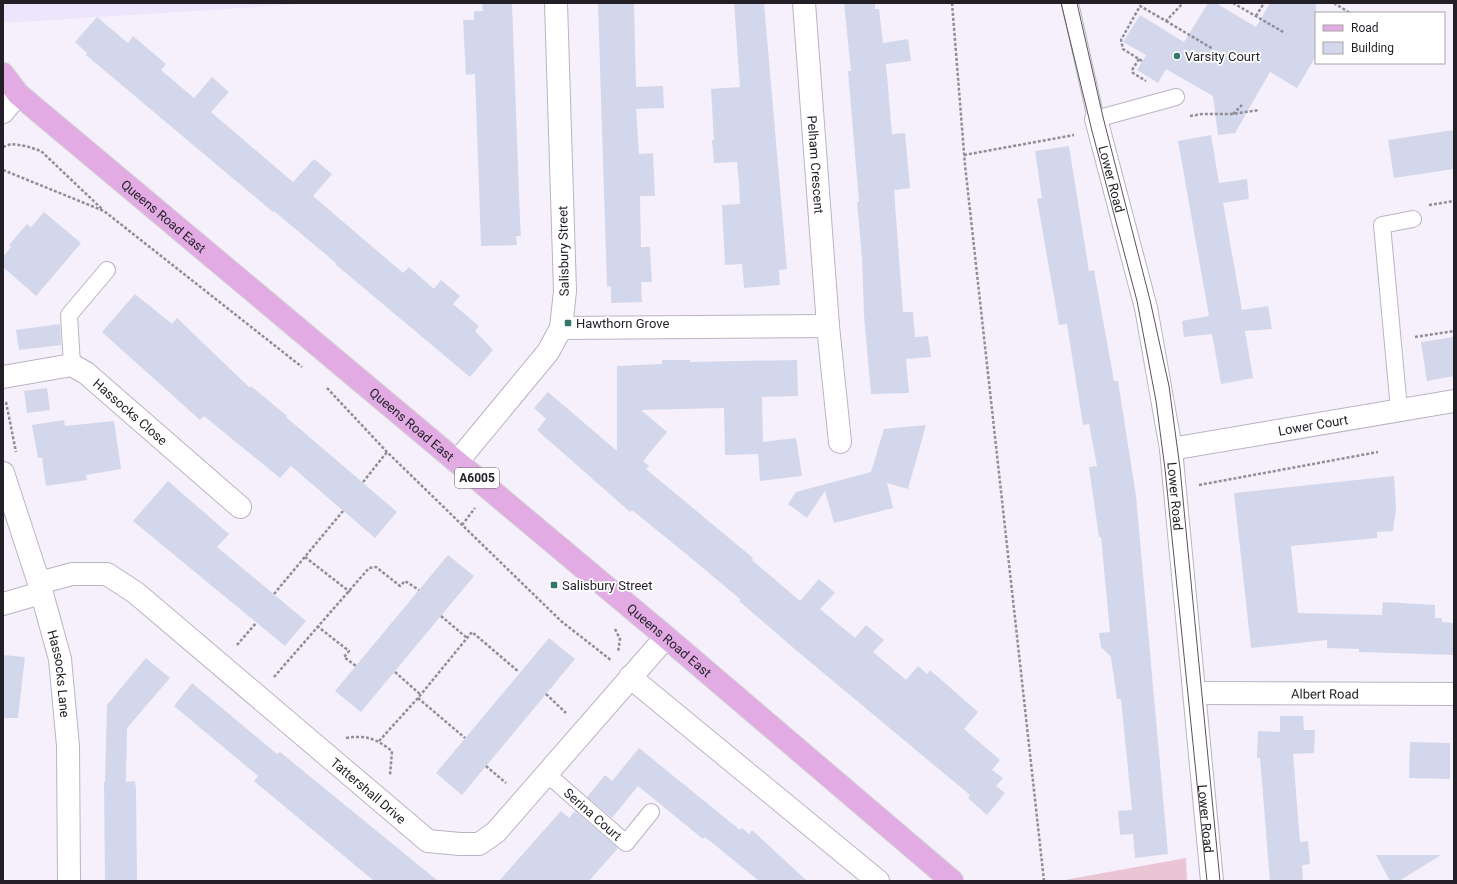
<svg xmlns="http://www.w3.org/2000/svg" width="1457" height="884" font-family="Roboto,sans-serif">
	<style>
		.built { fill: #ede5fb }
		.green { fill: #eac5d4 }
		.building { fill: #d3d7eb }
		.lines { fill: none; stroke-linecap: round; stroke-linejoin: round }
		.lane-casing { stroke: #bab3c6; stroke-width: 18 }
		.street-casing { stroke: #bab3c6; stroke-width: 24 }
		.primary-casing { stroke: #d3d2d4; stroke-width: 24 }
		.path { stroke: #918d97; stroke-width: 2.5; stroke-dasharray: 3 2; stroke-linecap: butt }
		.lane { stroke: #fff; stroke-width: 16 }
		.street { stroke: #fff; stroke-width: 22 }
		.primary { stroke: #e2abe3; stroke-width: 22 }
		.tram { stroke: #58545c; stroke-width: 1 }
		.poi-dot { fill: #33776a; stroke: #fff; stroke-width: 1.5 }
		.labels { text-anchor: middle; stroke-width: 3.5; stroke-linejoin: round; paint-order: stroke }
		.shield { fill: #fff; stroke: #646267; stroke-width: 1 }
		.shield-label { font-size: 12px; font-weight: bold; fill: #221f26 }
		.poi-label { font-size: 13px; fill: #221f26; stroke: #fff; text-anchor: start }
		.street-label { font-size: 13px; fill: #221f26; stroke: #fff }
	</style>
	<rect width="100%" height="100%" fill="#f5f0fc"/>
	<polygon class="built" points="3,3 317,3 6,23 3,19"/>
	<polygon class="green" points="1186,858 1187,881 1059,881"/>
	<g class="building">
		<polygon points="482,3 512,3 520,221 521,236 516,236 517,245 481,246 475,74 466,75 463,20 474,20 474,11 483,11"/>
		<polygon points="598,3 634,3 636,87 663,86 664,108 636,109 639,154 653,153 655,196 640,196 641,247 650,247 652,282 641,282 642,302 611,303 611,286 607,287"/>
		<polygon points="734,3 764,3 787,269 779,270 780,285 744,288 742,264 725,265 722,205 740,204 739,183 737,162 714,163 712,140 714,140 711,89 740,87"/>
		<polygon points="844,3 875,3 875,9 879,9 883,43 908,39 911,61 886,64 892,134 905,133 910,188 894,190 903,312 913,312 915,337 928,336 931,357 906,359 909,393 871,394 864,315 862,258 857,202 859,202 848,71 851,71"/>
		<polygon points="1208,3 1216,3 1256,27 1270,3 1316,3 1316,56 1297,88 1270,72 1235,133 1218,135 1213,96 1166,69 1158,83 1137,70 1146,55 1123,42 1140,15 1184,42"/>
		<polygon points="97,17 128,43 133,36 166,64 161,70 194,98 212,77 229,92 211,112 293,182 314,159 332,174 313,196 403,273 409,267 434,289 441,280 460,296 453,304 479,326 475,331 493,350 470,377 335,264 336,263 274,211 273,212 86,55 87,53 75,42"/>
		<polygon points="1454,130 1454,169 1394,178 1388,140"/>
		<polygon points="1211,135 1219,183 1247,179 1249,199 1223,203 1242,310 1268,306 1272,329 1245,331 1253,378 1221,384 1212,334 1184,337 1182,321 1209,316 1178,141"/>
		<polygon points="1069,146 1089,271 1094,270 1114,381 1118,381 1136,496 1168,854 1135,858 1133,834 1120,835 1118,811 1132,810 1121,699 1117,699 1111,657 1101,647 1099,633 1110,632 1101,537 1099,537 1089,467 1097,466 1089,424 1083,425 1067,324 1059,325 1037,199 1042,198 1035,151"/>
		<polygon points="44,212 81,243 36,296 3,267 3,257 11,247 9,245 27,224 31,227"/>
		<polygon points="135,294 172,324 177,318 250,388 251,386 287,416 286,417 397,512 375,538 291,466 280,478 204,416 200,420 102,332"/>
		<polygon points="60,324 61,345 19,350 16,330"/>
		<polygon points="1454,337 1454,376 1427,381 1421,342"/>
		<polygon points="662,360 690,360 690,362 797,360 798,396 762,397 763,442 796,438 802,476 760,481 758,454 725,455 724,408 641,410 667,432 643,461 649,466 646,469 753,558 752,560 800,601 819,579 835,593 820,609 855,638 866,625 884,640 873,652 906,680 918,666 927,674 930,670 978,712 964,729 1000,760 992,770 1003,778 996,786 1005,793 987,815 968,798 970,795 797,651 739,601 741,600 691,558 632,510 630,512 537,430 546,419 534,408 548,392 617,451 617,366 662,364"/>
		<polygon points="47,388 50,410 27,413 24,391"/>
		<polygon points="64,420 65,426 114,421 121,469 86,475 87,480 46,486 42,458 38,458 32,425"/>
		<polygon points="926,425 908,489 887,483 893,508 834,523 825,491 807,518 788,504 796,492 871,472 884,429"/>
		<polygon points="1394,476 1396,509 1393,531 1377,532 1377,538 1291,546 1298,613 1382,615 1383,602 1435,605 1435,618 1442,618 1442,622 1454,623 1454,655 1359,652 1359,649 1327,648 1327,640 1251,648 1234,493"/>
		<polygon points="168,481 229,534 217,547 306,621 285,646 133,521"/>
		<polygon points="448,555 474,576 361,712 335,691"/>
		<polygon points="549,638 575,659 462,795 436,773"/>
		<polygon points="3,655 25,657 18,718 3,718"/>
		<polygon points="146,658 170,678 127,728 126,782 135,781 136,789 137,881 105,881 104,782 105,782 107,705"/>
		<polygon points="192,683 277,754 280,752 438,881 374,881 254,781 258,776 174,706"/>
		<polygon points="1280,716 1303,716 1304,730 1315,730 1314,753 1293,754 1300,842 1308,841 1310,864 1302,865 1303,881 1270,881 1260,758 1257,758 1258,731 1280,732"/>
		<polygon points="1410,742 1450,743 1450,779 1409,778"/>
		<polygon points="639,748 740,830 742,828 749,834 752,830 807,881 759,881 705,837 703,839 638,786 612,818 587,797 605,775 612,781"/>
		<polygon points="561,811 569,818 575,811 618,848 589,881 499,881"/>
		<polygon points="1376,855 1441,855 1399,881 1390,881"/>
	</g>
	<g class="lines">
		<g class="lane-casing">
			<g id="lane">
				<polyline points="1070,3 1096,119 1176,97"/>
				<polyline points="72,365 69,315 107,270"/>
				<polyline points="1399,409 1382,225 1413,219"/>
				<path id="s1" d="M547,774L626,843L651,812"/>
			</g>
		</g>
		<g class="street-casing">
			<g id="street">
				<path id="s2" d="M804,3L828,326L840,442"/>
				<polyline points="3,112 18,94"/>
				<path id="s3" d="M1096,119L1146,308L1171,449L1212,881"/>
				<polyline points="561,328 828,326"/>
				<path id="s4" d="M3,377L72,365L86,373L240,507"/>
				<path id="s5" d="M1171,449L1454,401"/>
				<polyline points="457,462 548,352 561,328 565,291 556,3"/>
				<path id="s6" d="M3,473L39,583L60,659L68,746L69,881"/>
				<path id="s7" d="M39,583L72,574H107L136,593L428,841L460,844H479L496,832L666,637"/>
				<polyline points="3,604 41,593"/>
				<polyline points="630,677 878,881"/>
				<path id="s8" d="M1195,693L1454,694"/>
			</g>
		</g>
		<g class="primary-casing">
			<g id="primary">
				<path id="s9" d="M3,74L18,94L666,637L952,881"/>
			</g>
		</g>
		<g class="path">
			<polyline points="952,3 965,165 1044,881"/>
			<polyline points="1233,3 1285,33"/>
			<polyline points="1334,3 1350,13"/>
			<polyline points="1256,16 1264,3"/>
			<polyline points="1166,21 1213,49"/>
			<polyline points="1139,59 1132,70 1133,73 1146,81"/>
			<polyline points="1142,61 1123,49 1121,40 1140,6 1166,21 1183,3"/>
			<polyline points="1233,114 1242,105"/>
			<polyline points="1190,116 1202,114 1232,114 1259,110"/>
			<polyline points="3,147 11,144 26,146 41,151 102,209"/>
			<polyline points="964,155 1074,135"/>
			<polyline points="3,170 104,211 302,367"/>
			<polyline points="1429,205 1454,201"/>
			<polyline points="1415,337 1454,331"/>
			<polyline points="327,388 387,452 561,621 612,661"/>
			<polyline points="6,402 16,452"/>
			<polyline points="363,482 387,452"/>
			<polyline points="1199,485 1378,452"/>
			<polyline points="462,525 475,508"/>
			<polyline points="305,557 350,592"/>
			<polyline points="274,594 343,511"/>
			<polyline points="441,616 467,638"/>
			<polyline points="317,626 349,651 344,657 356,666"/>
			<polyline points="615,629 620,639 618,652"/>
			<polyline points="237,645 256,623"/>
			<polyline points="395,672 421,695"/>
			<polyline points="274,677 369,568 376,567 400,586 405,581 419,590"/>
			<polyline points="546,694 566,713"/>
			<polyline points="418,698 465,738"/>
			<path d="M346,738C366,735 375,738 392,751L390,775"/>
			<polyline points="379,741 418,698 472,632 519,672"/>
			<polyline points="486,766 506,783"/>
		</g>
		<use href="#lane" class="lane"/>
		<use href="#street" class="street"/>
		<use href="#primary" class="primary"/>
		<g class="tram">
			<polyline points="1061,3 1092,131 1137,301 1156,401 1165,469 1207,881"/>
			<polyline points="1077,3 1103,117 1150,300 1169,386 1180,468 1220,881"/>
		</g>
	</g>
	<g class="poi-dot">
		<circle cx="1177" cy="56" r="4"/>
		<rect x="564" y="319" width="8" height="8" rx="2"/>
		<rect x="550" y="581" width="8" height="8" rx="2"/>
	</g>
	<g class="labels">
		<rect class="shield" x="455" y="468" width="44" height="20" rx="3"/>
		<g class="shield-label">
			<text x="477" y="482">A6005</text>
		</g>
		<g class="poi-label">
			<text x="1185" y="61">Varsity Court</text>
			<text x="576" y="328">Hawthorn Grove</text>
			<text x="562" y="590">Salisbury Street</text>
		</g>
		<g class="street-label">
			<text dy="5" stroke="none"><textPath href="#s2" startOffset="162">Pelham Crescent</textPath></text>
			<text dy="5" stroke="none"><textPath href="#s3" startOffset="62">Lower Road</textPath></text>
			<text dy="5" stroke="none"><textPath href="#s9" startOffset="215">Queens Road East</textPath></text>
			<text transform="translate(563 251) rotate(-91)" y="5">Salisbury Street</text>
			<text dy="5" stroke="none"><textPath href="#s4" startOffset="145">Hassocks Close</textPath></text>
			<text dy="5" stroke="none"><textPath href="#s9" startOffset="539">Queens Road East</textPath></text>
			<text dy="5" stroke="none"><textPath href="#s5" startOffset="144">Lower Court</textPath></text>
			<text dy="5" stroke="none"><textPath href="#s3" startOffset="386">Lower Road</textPath></text>
			<text dy="5" stroke="none"><textPath href="#s9" startOffset="875">Queens Road East</textPath></text>
			<text dy="5" stroke="none"><textPath href="#s6" startOffset="209">Hassocks Lane</textPath></text>
			<text dy="5" stroke="none"><textPath href="#s8" startOffset="130">Albert Road</textPath></text>
			<text dy="5" stroke="none"><textPath href="#s7" startOffset="409">Tattershall Drive</textPath></text>
			<text dy="5" stroke="none"><textPath href="#s1" startOffset="61">Serina Court</textPath></text>
			<text dy="5" stroke="none"><textPath href="#s3" startOffset="710">Lower Road</textPath></text>
		</g>
	</g>
	<rect width="1457" height="884" fill="none" stroke="#221f26" stroke-width="8"/>
	<rect x="1315" y="12" width="130" height="52" fill="#ffffff" stroke="#a7a5a8"/>
	<rect x="1323" y="25" width="20" height="6" fill="#e2abe3" stroke="#a7a5a8"/>
	<text x="1351" y="32" font-size="12" fill="#221f26">Road</text>
	<rect x="1323" y="42" width="20" height="12" fill="#d3d7eb" stroke="#a7a5a8"/>
	<text x="1351" y="52" font-size="12" fill="#221f26">Building</text>
</svg>
